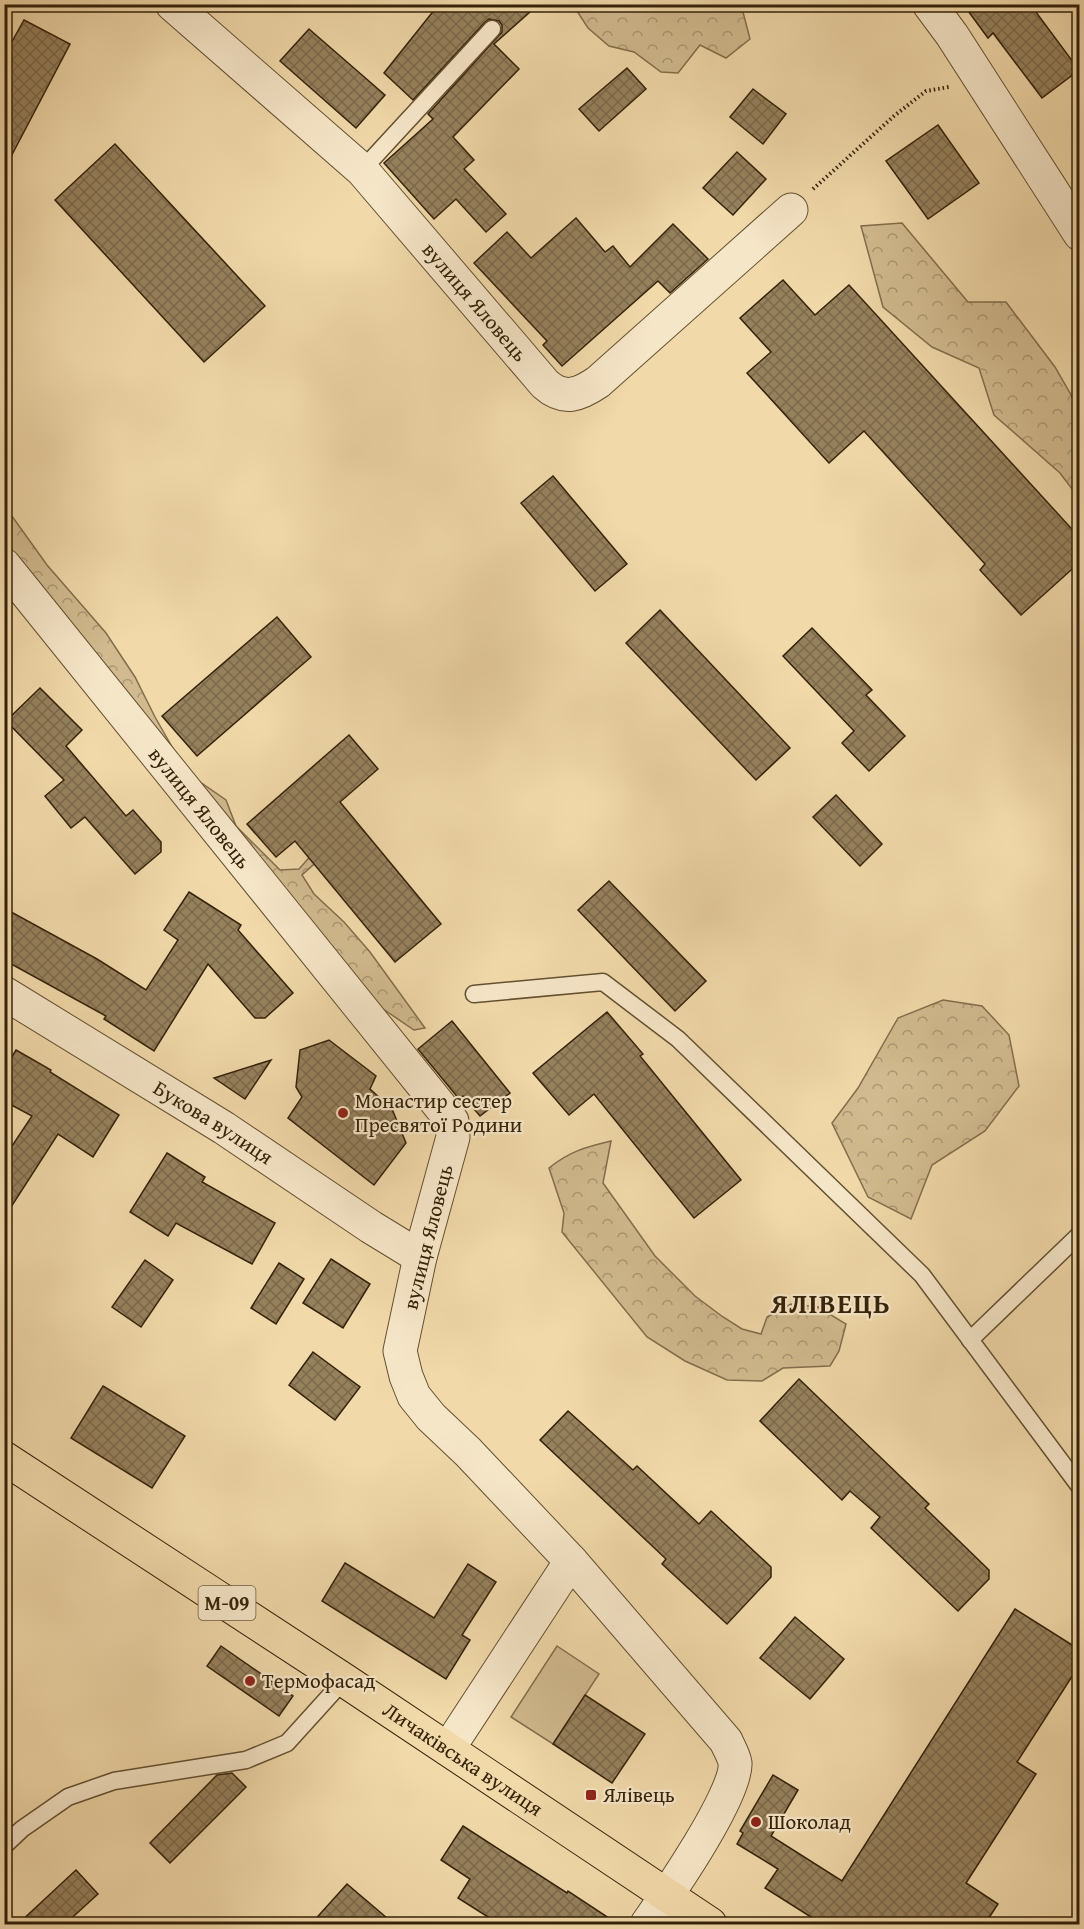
<svg xmlns="http://www.w3.org/2000/svg" width="1084" height="1929" font-family="'Gentium Book Plus',serif">
	<style>
		.grass { fill: #d1ba8f; stroke: #826e4c; stroke-width: 1.5 }
		.forest { fill: url(#forest-crowns); stroke: #826e4c; stroke-width: 1.5 }
		.building { fill: url(#building-cross-hatch); stroke: #342209; stroke-width: 1.5 }
		.lines { fill: none; stroke-linecap: round; stroke-linejoin: round }
		.service-casing { stroke: #635031; stroke-width: 19 }
		.minor-casing { stroke: #635031; stroke-width: 35 }
		.primary-casing { stroke: #342209; stroke-width: 35 }
		.path { stroke: #342209; stroke-width: 4; stroke-dasharray: 1.5 3; stroke-linecap: butt }
		.service { stroke: #f6e6c8; stroke-width: 16 }
		.minor { stroke: #f6e6c8; stroke-width: 33 }
		.primary { stroke: #f1d9aa; stroke-width: 33 }
		.poi-dot { fill: #8f2418; stroke: #f6e6c8; stroke-width: 2 }
		.labels { text-anchor: middle; stroke-width: 4.5; stroke-linejoin: round; paint-order: stroke }
		.shield { fill: #f6e6c8; stroke: #6e5d42; stroke-width: 1.5 }
		.shield-label { font-size: 20px; font-weight: bold; fill: #342209 }
		.street-label { font-size: 21px; fill: #342209; stroke: #f6e6c8 }
		.poi-label { font-size: 21px; fill: #342209; stroke: #f6e6c8; text-anchor: start }
		.district-label { font-size: 27px; font-weight: bold; letter-spacing: 1.5px; fill: #342209; stroke: #f6e6c8 }
	</style>
	<defs>
		<pattern id="forest-crowns" width="20" height="18" patternUnits="userSpaceOnUse" patternTransform="scale(1.5)"><rect width="20" height="18" fill="#d1ba8f"/><path d="M2 6a3 3 0 1 1 6 0M12 15a3 3 0 1 1 6 0" fill="none" stroke="#aa9773"/></pattern>
		<pattern id="building-cross-hatch" width="8" height="8" patternUnits="userSpaceOnUse" patternTransform="scale(1.5)"><rect width="8" height="8" fill="#96815d"/><path d="M0 0l8 8M0 8l8-8" fill="none" stroke="#7b694b"/></pattern>
	</defs>
	<rect width="100%" height="100%" fill="#f1d9aa"/>
	<filter id="stains"><feTurbulence type="fractalNoise" baseFrequency=".00333" numOctaves="4"/><feColorMatrix values="0 0 0 0 .2 0 0 0 0 .09 0 0 0 0 .02 0 0 0 .5 -.17"/></filter>
	<radialGradient id="worn" r=".72"><stop offset=".6" stop-color="#630" stop-opacity="0"/><stop offset="1" stop-color="#630" stop-opacity=".3"/></radialGradient>
	<polygon class="grass" points="557,1646 599,1674 553,1744 511,1717"/>
	<g class="forest">
		<polygon points="575,5 729,5 743,12 750,39 726,58 700,45 678,73 661,72 634,52 609,46 588,28 575,8"/>
		<polygon points="902,223 968,302 1006,302 1055,367 1079,409 1079,498 1060,473 994,415 979,368 932,347 883,307 861,226"/>
		<polygon points="4,505 47,565 106,633 135,677 155,717 187,773 226,800 236,826 280,870 299,869 315,851 323,856 302,875 314,894 344,922 370,952 425,1028 414,1030 383,1009 354,983 5,561"/>
		<polygon points="943,1000 982,1006 1009,1035 1019,1086 985,1131 932,1165 911,1219 868,1197 832,1123 858,1088 898,1018"/>
		<path d="M611,1141L603,1183L655,1256L695,1296L723,1317L742,1329L761,1334L767,1317L791,1304L818,1307L846,1324L839,1351L830,1366L783,1368L762,1381L727,1380L685,1361L647,1337L562,1232L564,1213L549,1168C570,1151 586,1147 611,1141Z"/>
	</g>
	<g class="building">
		<polygon points="439,4 539,4 494,44 519,69 453,137 474,160 464,169 506,214 486,232 456,199 434,219 384,163 433,119 428,114 502,32 502,25 499,21 489,19 485,22 413,100 384,73"/>
		<polygon points="963,4 1030,4 1079,70 1042,98 993,33 988,38"/>
		<polygon points="24,20 70,44 4,170 4,56"/>
		<polygon points="309,29 385,95 356,128 280,61"/>
		<polygon points="627,68 646,89 599,131 579,109"/>
		<polygon points="753,89 786,114 763,144 730,117"/>
		<polygon points="938,125 979,183 928,219 886,161"/>
		<polygon points="115,144 265,306 204,362 55,200"/>
		<polygon points="737,152 766,179 733,215 703,188"/>
		<polygon points="576,218 605,252 613,246 630,267 673,224 708,259 670,293 658,281 562,366 543,345 547,341 474,263 507,232 531,258"/>
		<polygon points="783,280 815,315 849,285 1080,538 1080,562 1021,615 980,570 985,564 864,431 829,463 747,373 771,352 740,318"/>
		<polygon points="553,476 627,564 595,591 521,503"/>
		<polygon points="660,610 790,748 756,780 626,643"/>
		<polygon points="277,617 311,657 197,756 162,716"/>
		<polygon points="812,628 872,690 866,695 905,736 869,771 842,743 854,731 783,656"/>
		<polygon points="40,688 82,730 66,746 126,816 133,810 161,842 161,852 135,874 85,817 71,828 45,796 64,780 6,721"/>
		<polygon points="349,735 378,769 340,802 441,924 395,962 295,841 276,857 247,824"/>
		<polygon points="836,795 882,844 860,866 813,817"/>
		<polygon points="609,881 706,981 675,1011 578,910"/>
		<polygon points="189,892 241,925 238,930 293,993 265,1018 255,1018 208,964 154,1051 104,1019 106,1016 4,960 4,908 97,959 146,990 178,940 164,930"/>
		<polygon points="607,1012 643,1054 640,1056 741,1180 694,1218 594,1094 569,1115 533,1073"/>
		<polygon points="452,1021 510,1093 480,1116 463,1096 459,1099 418,1049"/>
		<polygon points="329,1040 376,1076 370,1089 392,1109 406,1143 374,1185 288,1118 302,1097 296,1087 300,1050"/>
		<polygon points="16,1050 51,1070 50,1072 119,1115 93,1157 58,1134 4,1218 4,1158 32,1116 4,1101 4,1070"/>
		<polygon points="271,1060 245,1099 214,1078"/>
		<polygon points="167,1153 205,1177 202,1182 275,1223 252,1264 176,1223 168,1236 130,1212"/>
		<polygon points="331,1259 370,1284 343,1328 303,1303"/>
		<polygon points="145,1260 173,1280 141,1327 112,1307"/>
		<polygon points="279,1263 304,1279 276,1324 251,1308"/>
		<polygon points="313,1352 360,1387 335,1420 289,1385"/>
		<polygon points="799,1379 929,1504 925,1508 989,1570 989,1579 958,1611 871,1528 880,1517 850,1491 842,1500 760,1421"/>
		<polygon points="103,1386 185,1436 152,1488 71,1438"/>
		<polygon points="568,1411 633,1470 637,1466 699,1524 711,1511 771,1567 771,1577 727,1624 662,1564 666,1559 540,1440"/>
		<polygon points="345,1563 434,1618 468,1564 496,1582 462,1635 470,1640 446,1679 322,1601"/>
		<polygon points="1015,1609 1080,1650 1080,1664 1017,1762 1036,1774 966,1883 998,1904 985,1924 822,1924 765,1888 778,1869 737,1844 743,1833 740,1831 773,1775 798,1790 771,1836 842,1881"/>
		<polygon points="795,1617 844,1659 810,1699 760,1658"/>
		<polygon points="221,1646 293,1696 279,1716 207,1666"/>
		<polygon points="585,1695 645,1734 612,1783 553,1744"/>
		<polygon points="232,1773 246,1787 170,1863 150,1843 217,1775"/>
		<polygon points="463,1826 567,1893 568,1891 618,1924 499,1924 458,1898 470,1879 441,1860"/>
		<polygon points="76,1870 98,1894 65,1924 18,1924"/>
		<polygon points="347,1884 394,1924 311,1924"/>
	</g>
	<g class="lines">
		<g class="service-casing">
			<g id="service">
				<polyline points="362,170 492,29"/>
				<polyline points="474,994 603,982 678,1039 922,1275 1080,1487"/>
				<polyline points="970,1340 1080,1234"/>
				<polyline points="4,1846 22,1829 68,1797 114,1781 246,1760 287,1743 344,1680"/>
			</g>
		</g>
		<g class="minor-casing">
			<g id="minor">
				<path id="s1" d="M172,4L362,170L545,384C564,401 579,395 598,382L791,210"/>
				<polyline points="929,4 952,35 1080,234"/>
				<path id="s2" d="M4,565L452,1121L453,1137L420,1257L400,1351L406,1376L414,1396L431,1417L468,1452L571,1561L726,1741C729,1748 734,1756 735,1763C738,1793 666,1897 647,1924"/>
				<path id="s3" d="M4,993L224,1128L371,1227L420,1257"/>
				<polyline points="448,1749 571,1561"/>
			</g>
		</g>
		<g class="primary-casing">
			<g id="primary">
				<path id="s4" d="M4,1458L344,1680L710,1924"/>
			</g>
		</g>
		<polyline class="path" points="813,189 894,116 926,91 949,87"/>
		<use href="#service" class="service"/>
		<use href="#minor" class="minor"/>
		<use href="#primary" class="primary"/>
	</g>
	<g class="poi-dot">
		<circle cx="343" cy="1113" r="6"/>
		<circle cx="250" cy="1681" r="6"/>
		<rect x="585" y="1789" width="12" height="12" rx="3"/>
		<circle cx="756" cy="1822" r="6"/>
	</g>
	<g class="labels">
		<rect class="shield" x="198.5" y="1586" width="57" height="34" rx="4.5"/>
		<g class="shield-label">
			<text x="227" y="1610">М-09</text>
		</g>
		<g class="street-label">
			<text dy="7" stroke="none"><textPath href="#s1" startOffset="426">вулиця Яловець</textPath></text>
			<text dy="7" stroke="none"><textPath href="#s2" startOffset="312">вулиця Яловець</textPath></text>
			<text dy="7" stroke="none"><textPath href="#s3" startOffset="246">Букова вулиця</textPath></text>
			<text transform="translate(428 1237) rotate(-76)" y="7">вулиця Яловець</text>
			<text dy="7" stroke="none"><textPath href="#s4" startOffset="549">Личаківська вулиця</textPath></text>
		</g>
		<g class="poi-label">
			<text x="355" y="1108">Монастир сестер<tspan x="355" dy="24">Пресвятої Родини</tspan></text>
			<text x="262" y="1688">Термофасад</text>
			<text x="603" y="1802">Ялівець</text>
			<text x="768" y="1829">Шоколад</text>
		</g>
		<g class="district-label">
			<text x="831" y="1313">ЯЛІВЕЦЬ</text>
		</g>
	</g>
	<rect width="1084" height="1929" fill="none" stroke="#f1d9aa" stroke-width="24"/>
	<rect x="6" y="6" width="1072" height="1917" fill="none" stroke="#342209" stroke-width="3"/>
	<rect x="12" y="12" width="1060" height="1905" fill="none" stroke="#342209" stroke-width="1.5"/>
	<rect width="100%" height="100%" filter="url(#stains)"/>
	<rect width="100%" height="100%" fill="url(#worn)"/>
</svg>
